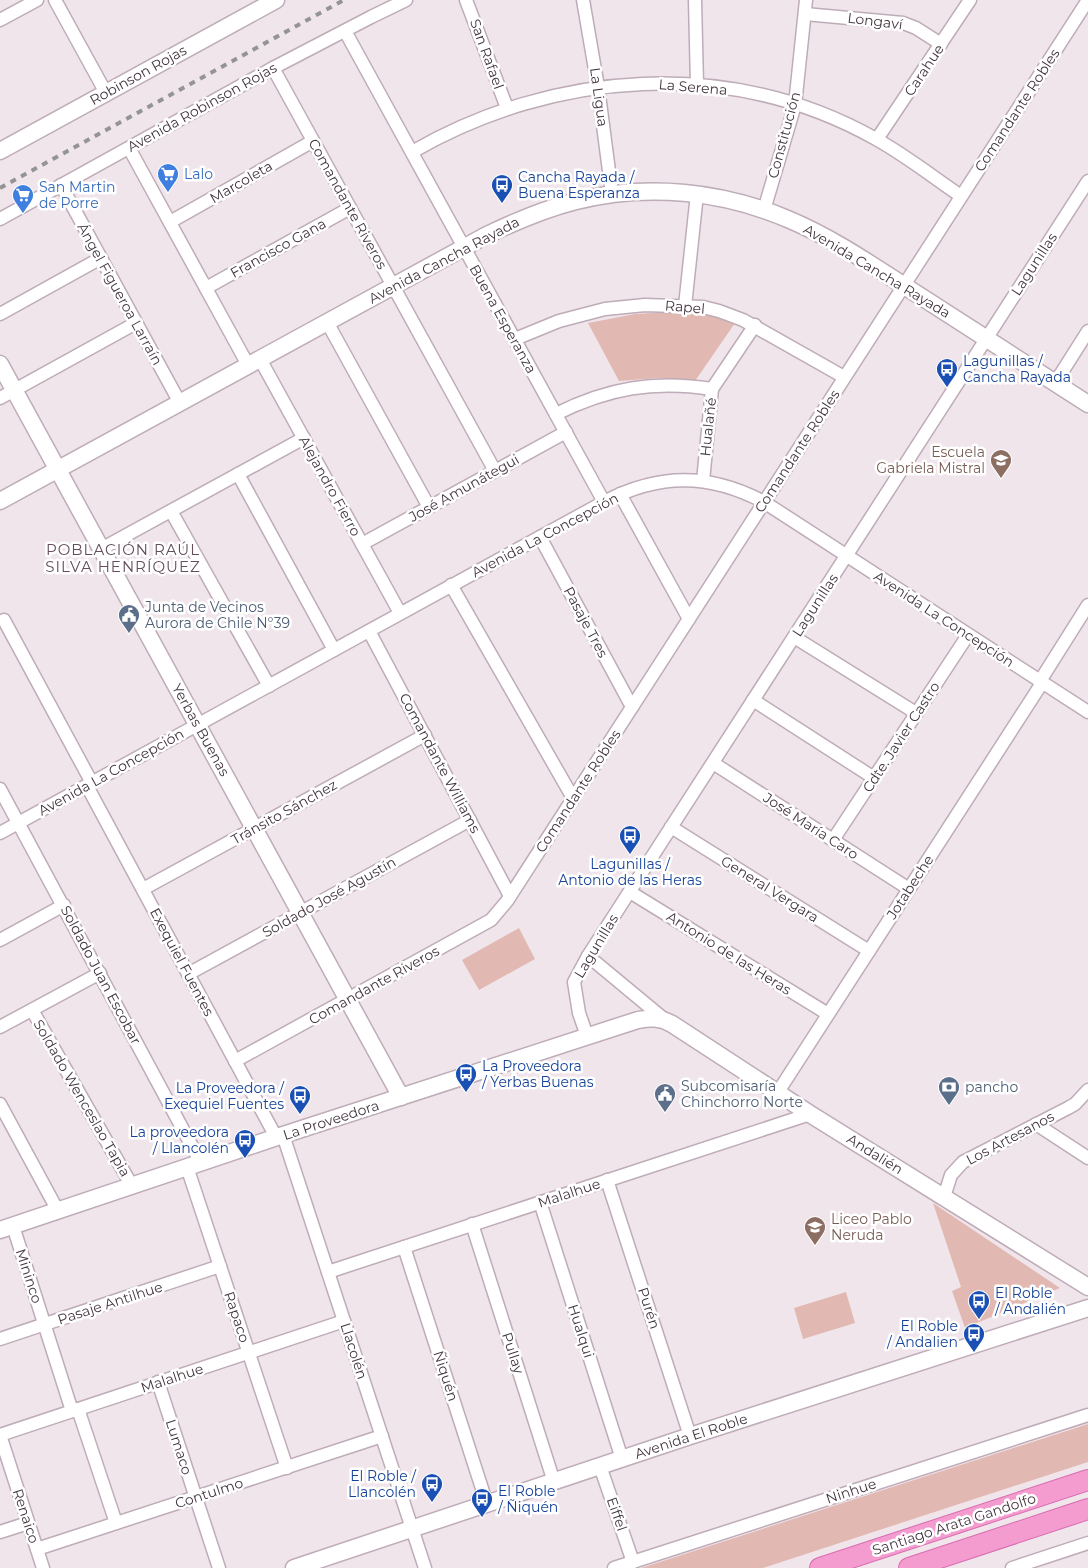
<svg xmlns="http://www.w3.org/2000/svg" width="1088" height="1568" font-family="Montserrat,sans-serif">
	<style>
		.green { fill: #e1b9b2 }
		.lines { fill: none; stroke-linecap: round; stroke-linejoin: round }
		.minor-casing { stroke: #beacb8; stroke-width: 15 }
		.tertiary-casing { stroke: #beacb8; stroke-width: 19 }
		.primary-casing { stroke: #d76dae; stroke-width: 22 }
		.minor { stroke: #fff; stroke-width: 12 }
		.tertiary { stroke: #fff; stroke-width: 16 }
		.primary { stroke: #f49bd0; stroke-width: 20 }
		.rail { stroke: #949494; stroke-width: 4; stroke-dasharray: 6 6; stroke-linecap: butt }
		.labels { text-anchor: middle; stroke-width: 5; stroke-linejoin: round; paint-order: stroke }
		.street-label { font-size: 14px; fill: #43363f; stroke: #fff }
		.shop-label { font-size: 14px; fill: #366cbe; stroke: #fff; text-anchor: start }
		.transit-label { font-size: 14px; fill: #164399; stroke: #fff; text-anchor: start }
		.education-label { font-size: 14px; fill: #785e54; stroke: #fff; text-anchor: end }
		.service-label { font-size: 14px; fill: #4e5e75; stroke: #fff; text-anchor: start }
		.neighbourhood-label { font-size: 15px; letter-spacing: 1px; fill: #644e5e; stroke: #fff }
	</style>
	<rect width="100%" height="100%" fill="#f1e5ec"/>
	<g class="green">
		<polygon points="690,311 715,316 735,323 695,381 659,378 619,381 588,323 635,314"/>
		<polygon points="519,928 535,959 479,990 462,960"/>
		<polygon points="933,1203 1060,1288 965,1328 952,1291 961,1287"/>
		<polygon points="846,1292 855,1323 803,1339 794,1308"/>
		<polygon points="1088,1424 1088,1462 763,1568 641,1568"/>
	</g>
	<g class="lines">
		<g class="minor-casing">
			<g id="minor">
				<polyline points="55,0 106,93"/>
				<polyline points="466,0 507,108"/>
				<polyline points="583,0 598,87 612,194"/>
				<polyline points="695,0 697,85"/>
				<polyline points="805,14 903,23 916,28 941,44"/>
				<polyline points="0,20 37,0"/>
				<polyline points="345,31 604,502"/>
				<polyline points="273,68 495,471"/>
				<polyline points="877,139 970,0"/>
				<polyline points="129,148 248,365"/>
				<path d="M412,152C554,70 730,57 876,139C905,155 933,177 961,196"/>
				<polyline points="61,185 180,403"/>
				<polyline points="764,210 795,105 806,0"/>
				<polyline points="0,219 273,68 371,17 406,0"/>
				<polyline points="170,222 313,141"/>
				<polyline points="206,288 350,208"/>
				<polyline points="685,306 697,194"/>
				<polyline points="0,314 101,258"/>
				<polyline points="327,322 429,507"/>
				<polyline points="515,339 559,321 605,309 645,305 703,307 719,311 743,320 844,377"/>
				<polyline points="260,359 400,613"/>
				<polyline points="1055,383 1088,331"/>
				<polyline points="0,398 136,323"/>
				<path d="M556,414C608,388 654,380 712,389"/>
				<polyline points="238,474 334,650"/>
				<polyline points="703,481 712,389 755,325"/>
				<polyline points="620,494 689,619"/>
				<polyline points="171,511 269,686"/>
				<polyline points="540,537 632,707"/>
				<polyline points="362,544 566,432"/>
				<polyline points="101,549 304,438"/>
				<polyline points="451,585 573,798"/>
				<polyline points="4,620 92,783"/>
				<polyline points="369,631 510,896"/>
				<polyline points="794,637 916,713"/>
				<polyline points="1040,681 1088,605"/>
				<polyline points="753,700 874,778"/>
				<polyline points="713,763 909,889"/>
				<polyline points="87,786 276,1137"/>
				<polyline points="0,789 201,1163"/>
				<polyline points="671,827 869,951"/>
				<path d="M0,833L604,502C659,473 709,473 764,502L1088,712"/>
				<polyline points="833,840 968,635"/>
				<polyline points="143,889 425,735"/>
				<polyline points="630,892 828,1014"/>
				<polyline points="0,940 64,905"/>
				<polyline points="588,956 664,1019"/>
				<polyline points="188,974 470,820"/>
				<polyline points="32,1010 132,1186"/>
				<polyline points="0,1027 100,973"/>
				<polyline points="587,1036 579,1013 574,982 588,956 1088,181"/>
				<polyline points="235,1061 491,920 507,901 1088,0"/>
				<polyline points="778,1092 1042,683"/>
				<polyline points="0,1104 58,1211"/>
				<polyline points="1036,1124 1088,1158"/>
				<polyline points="283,1135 425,1568"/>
				<polyline points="187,1167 287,1468"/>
				<polyline points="607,1180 690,1436"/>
				<polyline points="944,1197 951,1175 963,1162 1068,1108 1075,1104 1088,1090"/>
				<polyline points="540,1202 622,1459"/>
				<polyline points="472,1224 554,1482"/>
				<polyline points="13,1226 72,1411"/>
				<polyline points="404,1247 487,1504"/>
				<polyline points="328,1272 810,1114"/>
				<polyline points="0,1339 220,1266"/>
				<polyline points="158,1382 219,1568"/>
				<polyline points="78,1409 116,1523"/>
				<polyline points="0,1435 344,1321"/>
				<polyline points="0,1435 43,1568"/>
				<polyline points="600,1466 633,1562"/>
				<polyline points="0,1532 28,1523"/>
				<polyline points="37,1549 382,1436"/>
				<polyline points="614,1568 1088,1415"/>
				<polyline points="1012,1568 1088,1543"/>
			</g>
		</g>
		<g class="tertiary-casing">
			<g id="tertiary">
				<polyline points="0,151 276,0"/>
				<polyline points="0,364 401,1097"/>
				<path d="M0,501L485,236C514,222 544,209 576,201C647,183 723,191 790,220C835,239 876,268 917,294C974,331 1031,367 1088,404"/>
				<path d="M0,1230L283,1135L638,1020C650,1018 660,1017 672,1024L810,1114L1088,1287"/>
				<polyline points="294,1568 690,1436 1088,1308"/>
			</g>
		</g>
		<g class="primary-casing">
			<g id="primary">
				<polyline points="820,1568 1088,1480"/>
				<polyline points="909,1568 1088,1509"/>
			</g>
		</g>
		<use href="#minor" class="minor"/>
		<use href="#tertiary" class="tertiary"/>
		<use href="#primary" class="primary"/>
		<polyline class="rail" points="0,188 344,0"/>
	</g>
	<defs>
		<g id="supermarket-pin" transform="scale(1.125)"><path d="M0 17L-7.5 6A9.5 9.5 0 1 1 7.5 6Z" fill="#3f7fe0" stroke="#fff"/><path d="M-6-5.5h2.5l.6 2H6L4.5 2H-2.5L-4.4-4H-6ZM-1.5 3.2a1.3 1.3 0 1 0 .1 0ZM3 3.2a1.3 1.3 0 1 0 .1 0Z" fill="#fff"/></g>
		<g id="bus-pin" transform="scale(1.125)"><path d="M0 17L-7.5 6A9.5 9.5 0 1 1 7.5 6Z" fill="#1a4fb4" stroke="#fff"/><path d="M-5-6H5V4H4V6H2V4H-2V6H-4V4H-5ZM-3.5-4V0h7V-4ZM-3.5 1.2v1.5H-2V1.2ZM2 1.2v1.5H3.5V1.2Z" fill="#fff"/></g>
		<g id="school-pin" transform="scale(1.125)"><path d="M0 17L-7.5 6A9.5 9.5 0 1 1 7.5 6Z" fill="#8d6e63" stroke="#fff"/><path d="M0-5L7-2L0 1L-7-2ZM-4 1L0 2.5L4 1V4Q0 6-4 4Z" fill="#fff"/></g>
		<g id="civic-pin" transform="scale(1.125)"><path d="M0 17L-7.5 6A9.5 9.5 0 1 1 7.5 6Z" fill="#5c6f8a" stroke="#fff"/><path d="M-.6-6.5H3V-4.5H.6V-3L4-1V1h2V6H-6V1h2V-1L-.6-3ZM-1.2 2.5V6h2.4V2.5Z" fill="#fff"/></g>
		<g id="bank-pin" transform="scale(1.125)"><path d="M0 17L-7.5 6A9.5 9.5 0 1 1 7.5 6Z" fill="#5c6f8a" stroke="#fff"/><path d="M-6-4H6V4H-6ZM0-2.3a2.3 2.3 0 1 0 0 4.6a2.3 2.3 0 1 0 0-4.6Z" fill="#fff"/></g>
	</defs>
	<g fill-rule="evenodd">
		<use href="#supermarket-pin" x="168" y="174"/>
		<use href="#bus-pin" x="502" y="185"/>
		<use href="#supermarket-pin" x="23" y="195"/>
		<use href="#bus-pin" x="947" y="369"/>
		<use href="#school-pin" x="1001" y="460"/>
		<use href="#civic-pin" x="129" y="615"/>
		<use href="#bus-pin" x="630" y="836"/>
		<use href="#bus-pin" x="466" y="1074"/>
		<use href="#bank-pin" x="949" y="1087"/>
		<use href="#civic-pin" x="665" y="1094"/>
		<use href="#bus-pin" x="300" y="1096"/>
		<use href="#bus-pin" x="245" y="1140"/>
		<use href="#school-pin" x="815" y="1227"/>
		<use href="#bus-pin" x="979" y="1301"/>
		<use href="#bus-pin" x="974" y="1334"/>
		<use href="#bus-pin" x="432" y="1484"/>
		<use href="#bus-pin" x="482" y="1499"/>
	</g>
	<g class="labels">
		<g class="street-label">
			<text transform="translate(875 21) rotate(7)" y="5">Longaví</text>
			<text transform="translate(487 54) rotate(70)" y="5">San Rafael</text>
			<text transform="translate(924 70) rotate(-56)" y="5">Carahue</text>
			<text transform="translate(138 75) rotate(-29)" y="5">Robinson Rojas</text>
			<text transform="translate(693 87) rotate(5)" y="5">La Serena</text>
			<text transform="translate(599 97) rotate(82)" y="5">La Ligua</text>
			<text transform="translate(202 107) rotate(-29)" y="5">Avenida Robinson Rojas</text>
			<text transform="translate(1017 110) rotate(-57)" y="5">Comandante Robles</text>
			<text transform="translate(784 135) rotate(-75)" y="5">Constitución</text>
			<text transform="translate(241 182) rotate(-30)" y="5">Marcoleta</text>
			<text transform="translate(348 204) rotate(61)" y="5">Comandante Riveros</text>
			<text transform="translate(278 248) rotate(-29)" y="5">Francisco Gana</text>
			<text transform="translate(444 260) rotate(-28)" y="5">Avenida Cancha Rayada</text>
			<text transform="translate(1034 264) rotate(-57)" y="5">Lagunillas</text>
			<text transform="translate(877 271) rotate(31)" y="5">Avenida Cancha Rayada</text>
			<text transform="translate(120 294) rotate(61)" y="5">Ángel Figueroa Larraín</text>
			<text transform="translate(685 307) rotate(5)" y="5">Rapel</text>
			<text transform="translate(503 319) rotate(61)" y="5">Buena Esperanza</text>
			<text transform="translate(708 427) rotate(-84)" y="5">Hualañé</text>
			<text transform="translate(797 451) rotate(-57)" y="5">Comandante Robles</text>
			<text transform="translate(330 486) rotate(61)" y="5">Alejandro Fierro</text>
			<text transform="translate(464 488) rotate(-29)" y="5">José Amunátegui</text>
			<text transform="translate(545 535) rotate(-28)" y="5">Avenida La Concepción</text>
			<text transform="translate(815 605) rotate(-57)" y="5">Lagunillas</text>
			<text transform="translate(944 619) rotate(33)" y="5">Avenida La Concepción</text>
			<text transform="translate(586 622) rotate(62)" y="5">Pasaje Tres</text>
			<text transform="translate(201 730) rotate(61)" y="5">Yerbas Buenas</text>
			<text transform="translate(901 737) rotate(-57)" y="5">Cdte. Javier Castro</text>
			<text transform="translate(440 763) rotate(62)" y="5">Comandante Williams</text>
			<text transform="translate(111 772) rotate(-29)" y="5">Avenida La Concepción</text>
			<text transform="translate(578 791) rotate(-57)" y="5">Comandante Robles</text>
			<text transform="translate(284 812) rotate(-29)" y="5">Tránsito Sánchez</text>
			<text transform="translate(811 826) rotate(33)" y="5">José María Caro</text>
			<text transform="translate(910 887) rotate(-57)" y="5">Jotabeche</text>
			<text transform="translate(770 889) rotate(32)" y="5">General Vergara</text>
			<text transform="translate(329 897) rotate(-29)" y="5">Soldado José Agustín</text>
			<text transform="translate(596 946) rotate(-59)" y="5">Lagunillas</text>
			<text transform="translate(729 953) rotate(32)" y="5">Antonio de las Heras</text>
			<text transform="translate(182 962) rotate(62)" y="5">Exequiel Fuentes</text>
			<text transform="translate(101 975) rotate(62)" y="5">Soldado Juan Escobar</text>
			<text transform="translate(374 985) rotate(-29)" y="5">Comandante Riveros</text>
			<text transform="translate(82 1098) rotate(60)" y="5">Soldado Wenceslao Tapia</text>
			<text transform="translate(331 1120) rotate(-18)" y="5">La Proveedora</text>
			<text transform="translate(1010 1138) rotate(-28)" y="5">Los Artesanos</text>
			<text transform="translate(875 1154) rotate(32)" y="5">Andalién</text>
			<text transform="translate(569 1193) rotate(-18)" y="5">Malalhue</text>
			<text transform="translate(29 1276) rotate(72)" y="5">Mininco</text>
			<text transform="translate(110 1303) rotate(-18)" y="5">Pasaje Antilhue</text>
			<text transform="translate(649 1308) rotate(72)" y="5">Purén</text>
			<text transform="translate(237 1317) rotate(72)" y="5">Rapaco</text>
			<text transform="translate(581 1331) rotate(72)" y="5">Hualqui</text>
			<text transform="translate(354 1351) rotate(72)" y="5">Llacolén</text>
			<text transform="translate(513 1353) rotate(72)" y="5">Pullay</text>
			<text transform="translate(446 1376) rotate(72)" y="5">Ñiquén</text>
			<text transform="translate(172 1378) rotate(-18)" y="5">Malalhue</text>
			<text transform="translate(691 1436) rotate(-18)" y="5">Avenida El Roble</text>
			<text transform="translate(179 1447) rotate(72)" y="5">Lumaco</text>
			<text transform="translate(851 1491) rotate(-18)" y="5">Ninhue</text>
			<text transform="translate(209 1493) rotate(-18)" y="5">Contulmo</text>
			<text transform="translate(617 1514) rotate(71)" y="5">Eiffel</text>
			<text transform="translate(26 1516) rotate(72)" y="5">Renaico</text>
			<text transform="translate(954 1524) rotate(-18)" y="5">Santiago Arata Gandolfo</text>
		</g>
		<g class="shop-label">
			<text x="184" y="179">Lalo</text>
			<text x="39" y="192">San Martin<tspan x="39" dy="16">de Porre</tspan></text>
		</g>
		<g class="transit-label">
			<text x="518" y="182">Cancha Rayada /<tspan x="518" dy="16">Buena Esperanza</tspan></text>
			<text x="963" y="366">Lagunillas /<tspan x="963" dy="16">Cancha Rayada</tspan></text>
			<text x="630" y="869" text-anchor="middle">Lagunillas /<tspan x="630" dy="16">Antonio de las Heras</tspan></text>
			<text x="482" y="1071">La Proveedora<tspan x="482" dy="16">/ Yerbas Buenas</tspan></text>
			<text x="284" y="1093" text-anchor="end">La Proveedora /<tspan x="284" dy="16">Exequiel Fuentes</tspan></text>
			<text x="229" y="1137" text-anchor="end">La proveedora<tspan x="229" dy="16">/ Llancolén</tspan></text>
			<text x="995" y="1298">El Roble<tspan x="995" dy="16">/ Andalién</tspan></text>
			<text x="958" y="1331" text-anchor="end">El Roble<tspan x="958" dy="16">/ Andalien</tspan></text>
			<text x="416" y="1481" text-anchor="end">El Roble /<tspan x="416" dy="16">Llancolén</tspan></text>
			<text x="498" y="1496">El Roble<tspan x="498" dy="16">/ Ñiquén</tspan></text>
		</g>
		<g class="education-label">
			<text x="985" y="457">Escuela<tspan x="985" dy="16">Gabriela Mistral</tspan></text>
			<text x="831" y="1224" text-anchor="start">Liceo Pablo<tspan x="831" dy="16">Neruda</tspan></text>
		</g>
		<g class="service-label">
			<text x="145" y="612">Junta de Vecinos<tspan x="145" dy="16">Aurora de Chile N°39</tspan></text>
			<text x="681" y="1091">Subcomisaría<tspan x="681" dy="16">Chinchorro Norte</tspan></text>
			<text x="965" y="1092">pancho</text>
		</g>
		<g class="neighbourhood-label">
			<text x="123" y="555">POBLACIÓN RAÚL<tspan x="123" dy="17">SILVA HENRÍQUEZ</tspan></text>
		</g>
	</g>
</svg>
